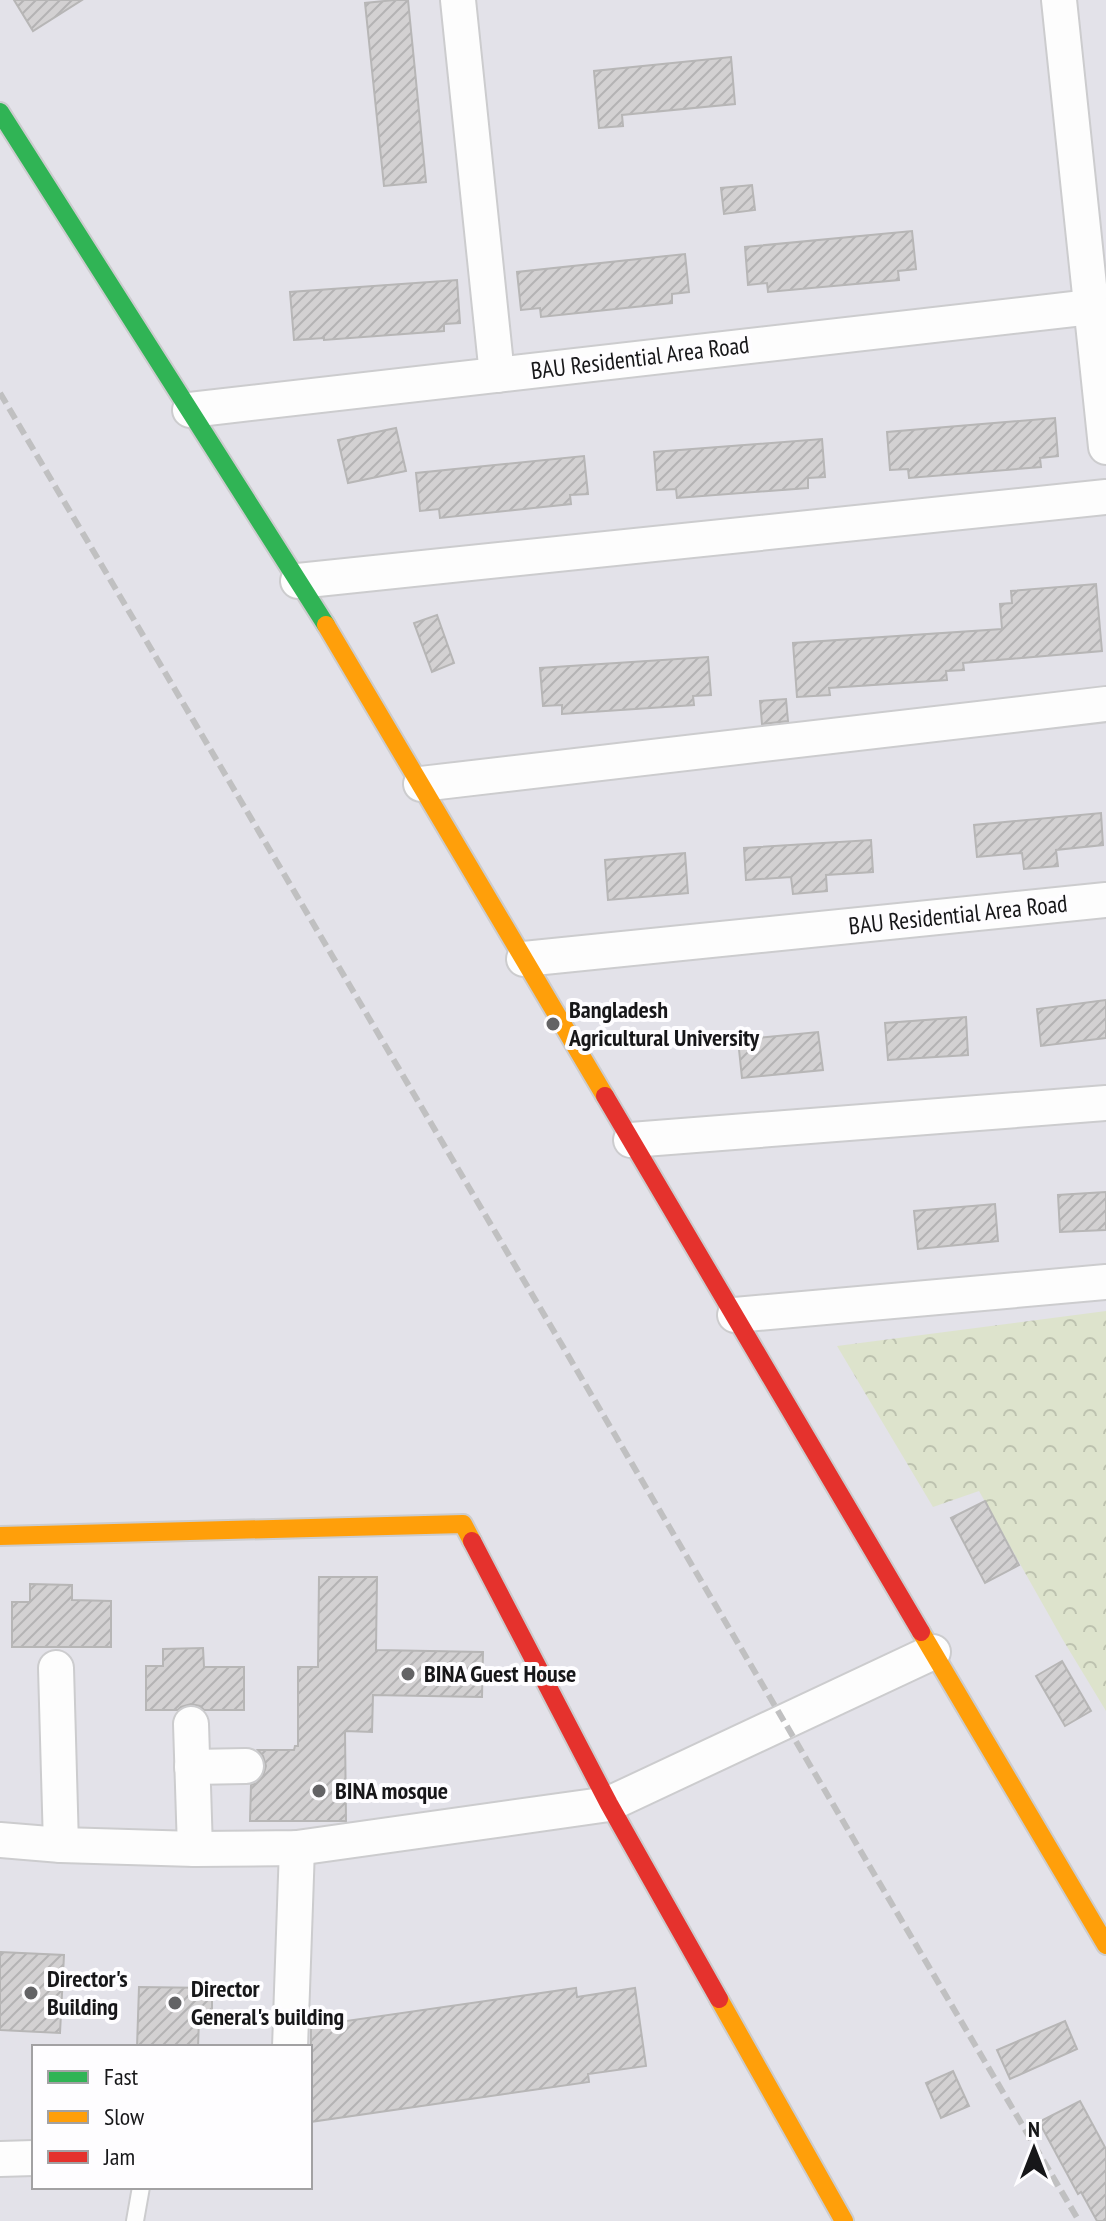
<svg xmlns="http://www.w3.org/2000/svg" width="1106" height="2221" font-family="'PT Sans Narrow',sans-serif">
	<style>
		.built { fill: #e3e2e9; fill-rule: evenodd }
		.park { fill: url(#park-crowns) }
		.building { fill: url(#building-hatch); stroke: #b7b6b6; stroke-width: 2 }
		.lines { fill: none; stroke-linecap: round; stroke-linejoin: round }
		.lane-casing { stroke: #ccccce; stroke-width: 20 }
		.street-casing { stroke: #ccccce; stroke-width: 38 }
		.fast-casing { stroke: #ccccce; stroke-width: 22 }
		.slow-casing { stroke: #ccccce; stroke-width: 22 }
		.jam-casing { stroke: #ccccce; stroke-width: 22 }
		.lane { stroke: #fdfdfd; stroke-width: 16 }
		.street { stroke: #fdfdfd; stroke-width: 34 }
		.fast { stroke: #30b455; stroke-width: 18 }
		.slow { stroke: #ff9f0a; stroke-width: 18 }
		.jam { stroke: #e5322d; stroke-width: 18 }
		.rail { stroke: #c0c0c1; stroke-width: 6; stroke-dasharray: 12 6; stroke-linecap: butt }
		.poi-dot { fill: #636365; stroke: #fefdff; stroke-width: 3 }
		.labels { text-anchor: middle; stroke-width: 8; stroke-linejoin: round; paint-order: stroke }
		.street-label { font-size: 24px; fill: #171719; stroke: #fefdff }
		.poi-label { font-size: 24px; font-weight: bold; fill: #171719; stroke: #fefdff; text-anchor: start }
	</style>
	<defs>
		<pattern id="park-crowns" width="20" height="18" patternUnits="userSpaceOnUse" patternTransform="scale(2)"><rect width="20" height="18" fill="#dde3cc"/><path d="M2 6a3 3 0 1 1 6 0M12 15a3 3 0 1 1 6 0" fill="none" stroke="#bdc2af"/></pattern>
		<pattern id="building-hatch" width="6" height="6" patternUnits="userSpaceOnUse" patternTransform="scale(2)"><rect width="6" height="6" fill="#d3d1d2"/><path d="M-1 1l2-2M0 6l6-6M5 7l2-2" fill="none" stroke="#b4b3b4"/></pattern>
	</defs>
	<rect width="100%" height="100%" fill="#f1f0f3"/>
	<path class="built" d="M0,0H1106V2221H0ZM34,2047H310V2187H34Z"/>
	<polygon class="park" points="1106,1311 1106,1711 1063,1640 979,1491 933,1507 837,1346"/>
	<g class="building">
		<polygon points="14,0 82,0 33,31"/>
		<polygon points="394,0 408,0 426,182 384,186 365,3"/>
		<polygon points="731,57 735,104 622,115 623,126 599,128 594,71"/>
		<polygon points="752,185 755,210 724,214 721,188"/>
		<polygon points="912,231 916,269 898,271 899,280 768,292 767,283 748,285 745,247"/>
		<polygon points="685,254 689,292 672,294 672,303 541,317 540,308 521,310 517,272"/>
		<polygon points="457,280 460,323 444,324 444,331 324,340 324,338 294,340 290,292"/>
		<polygon points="1055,418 1058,456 1040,458 1041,467 909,478 908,469 890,470 887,432"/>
		<polygon points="396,428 406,471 348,483 338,440"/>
		<polygon points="822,439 825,477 808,478 808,488 677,498 676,489 657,490 654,452"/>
		<polygon points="584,456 588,494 570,495 571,504 440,518 439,509 420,511 416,473"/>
		<polygon points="1096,584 1102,651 963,663 964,670 946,671 947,680 829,688 830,695 797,697 793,643 1002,629 1000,604 1012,603 1011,591"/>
		<polygon points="437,615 454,663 432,672 414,623"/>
		<polygon points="708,657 711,695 693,696 694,705 562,714 562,705 543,706 540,668"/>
		<polygon points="786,699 788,721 762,724 760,701"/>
		<polygon points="1101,813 1103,845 1056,850 1058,866 1024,869 1022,853 977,857 974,825"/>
		<polygon points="871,840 873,872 826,875 827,891 793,894 791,877 746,880 744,848"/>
		<polygon points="685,853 688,893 608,900 605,860"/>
		<polygon points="1106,1000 1106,1038 1041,1046 1037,1009"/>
		<polygon points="966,1017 968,1055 888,1060 885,1023"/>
		<polygon points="818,1032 823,1070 742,1078 738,1040"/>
		<polygon points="1106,1192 1106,1230 1060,1232 1058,1195"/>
		<polygon points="995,1204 998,1241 918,1249 914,1211"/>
		<polygon points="985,1501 1019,1565 985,1583 951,1518"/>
		<polygon points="319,1577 377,1577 376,1650 483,1652 482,1697 373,1695 372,1732 345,1731 346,1821 250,1821 251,1785 257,1783 263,1776 266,1766 263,1756 258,1750 294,1750 295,1746 298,1746 298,1667 318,1667"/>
		<polygon points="30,1584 72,1585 72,1600 111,1601 111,1647 12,1647 12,1602 30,1602"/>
		<polygon points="203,1648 204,1667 244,1667 244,1710 204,1710 200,1706 191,1704 181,1707 178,1710 146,1710 146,1666 163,1666 163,1649"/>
		<polygon points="1062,1661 1091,1711 1065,1726 1036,1676"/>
		<polygon points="0,1952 64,1955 60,2033 0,2030"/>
		<polygon points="139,1987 212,1988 212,2019 199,2019 198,2047 137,2047"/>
		<polygon points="576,1988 577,1997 635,1988 646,2066 588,2074 589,2082 310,2122 311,2026"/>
		<polygon points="1065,2021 1077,2049 1010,2079 997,2050"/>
		<polygon points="953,2071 969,2106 941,2118 926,2083"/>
		<polygon points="1080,2101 1106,2149 1106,2221 1097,2221 1081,2192 1078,2194 1039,2122"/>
	</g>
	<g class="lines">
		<g class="lane-casing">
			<polyline id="lane" points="135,2221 141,2187"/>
		</g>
		<g class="street-casing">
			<g id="street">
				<polyline points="458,0 497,375"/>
				<polyline points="1059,0 1106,447"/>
				<polyline points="190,410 1091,307"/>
				<polyline points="298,581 1106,497"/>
				<polyline points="421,784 1106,704"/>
				<polyline points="524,959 1106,900"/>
				<polyline points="631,1140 1106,1103"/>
				<polyline points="735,1315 1106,1282"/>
				<polyline points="56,1668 61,1845"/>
				<polyline points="191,1724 195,1849"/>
				<polyline points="192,1767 246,1766"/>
				<polyline points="0,1840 61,1845 195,1849 297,1848 609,1804 933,1652"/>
				<polyline points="290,2047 297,1848"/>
				<polyline points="0,2159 34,2158"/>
			</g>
		</g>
		<g class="fast-casing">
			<polyline id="fast" points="0,112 326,625"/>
		</g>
		<g class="slow-casing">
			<g id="slow">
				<polyline points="326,625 605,1096"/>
				<polyline points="0,1536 463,1524 472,1541"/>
				<polyline points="921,1632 1106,1945"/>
				<polyline points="719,1999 844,2221"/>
			</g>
		</g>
		<g class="jam-casing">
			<g id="jam">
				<polyline points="605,1096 921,1632"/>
				<polyline points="472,1541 609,1804 719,1999"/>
			</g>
		</g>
		<use href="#lane" class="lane"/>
		<use href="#street" class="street"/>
		<use href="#fast" class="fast"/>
		<use href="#slow" class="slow"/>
		<use href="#jam" class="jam"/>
		<polyline class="rail" points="0,393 1079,2221"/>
	</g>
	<g class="poi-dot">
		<circle cx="553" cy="1024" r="8"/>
		<circle cx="408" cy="1674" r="8"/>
		<circle cx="319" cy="1791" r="8"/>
		<circle cx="31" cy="1993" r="8"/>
		<circle cx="175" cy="2003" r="8"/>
	</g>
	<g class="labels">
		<g class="street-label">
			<text transform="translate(640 358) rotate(-7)" y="8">BAU Residential Area Road</text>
			<text transform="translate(958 915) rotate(-6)" y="8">BAU Residential Area Road</text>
		</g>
		<g class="poi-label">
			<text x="569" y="1018">Bangladesh<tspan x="569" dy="28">Agricultural University</tspan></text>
			<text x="424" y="1682">BINA Guest House</text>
			<text x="335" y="1799">BINA mosque</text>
			<text x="47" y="1987">Director's<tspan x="47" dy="28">Building</tspan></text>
			<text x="191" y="1997">Director<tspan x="191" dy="28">General's building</tspan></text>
		</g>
	</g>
	<rect x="32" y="2045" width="280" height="144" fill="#fefdff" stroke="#a2a1a3" stroke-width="2"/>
	<rect x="48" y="2071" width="40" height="12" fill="#30b455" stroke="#a2a1a3" stroke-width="2"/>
	<text x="104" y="2085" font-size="24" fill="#171719">Fast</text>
	<rect x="48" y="2111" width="40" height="12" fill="#ff9f0a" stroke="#a2a1a3" stroke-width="2"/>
	<text x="104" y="2125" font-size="24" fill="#171719">Slow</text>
	<rect x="48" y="2151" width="40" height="12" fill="#e5322d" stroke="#a2a1a3" stroke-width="2"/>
	<text x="104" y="2165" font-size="24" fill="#171719">Jam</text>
	<g transform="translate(1034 2149)" stroke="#fefdff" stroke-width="6" paint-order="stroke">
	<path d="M0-6L14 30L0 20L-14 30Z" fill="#171719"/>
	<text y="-12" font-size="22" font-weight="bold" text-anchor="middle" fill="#171719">N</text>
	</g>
</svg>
